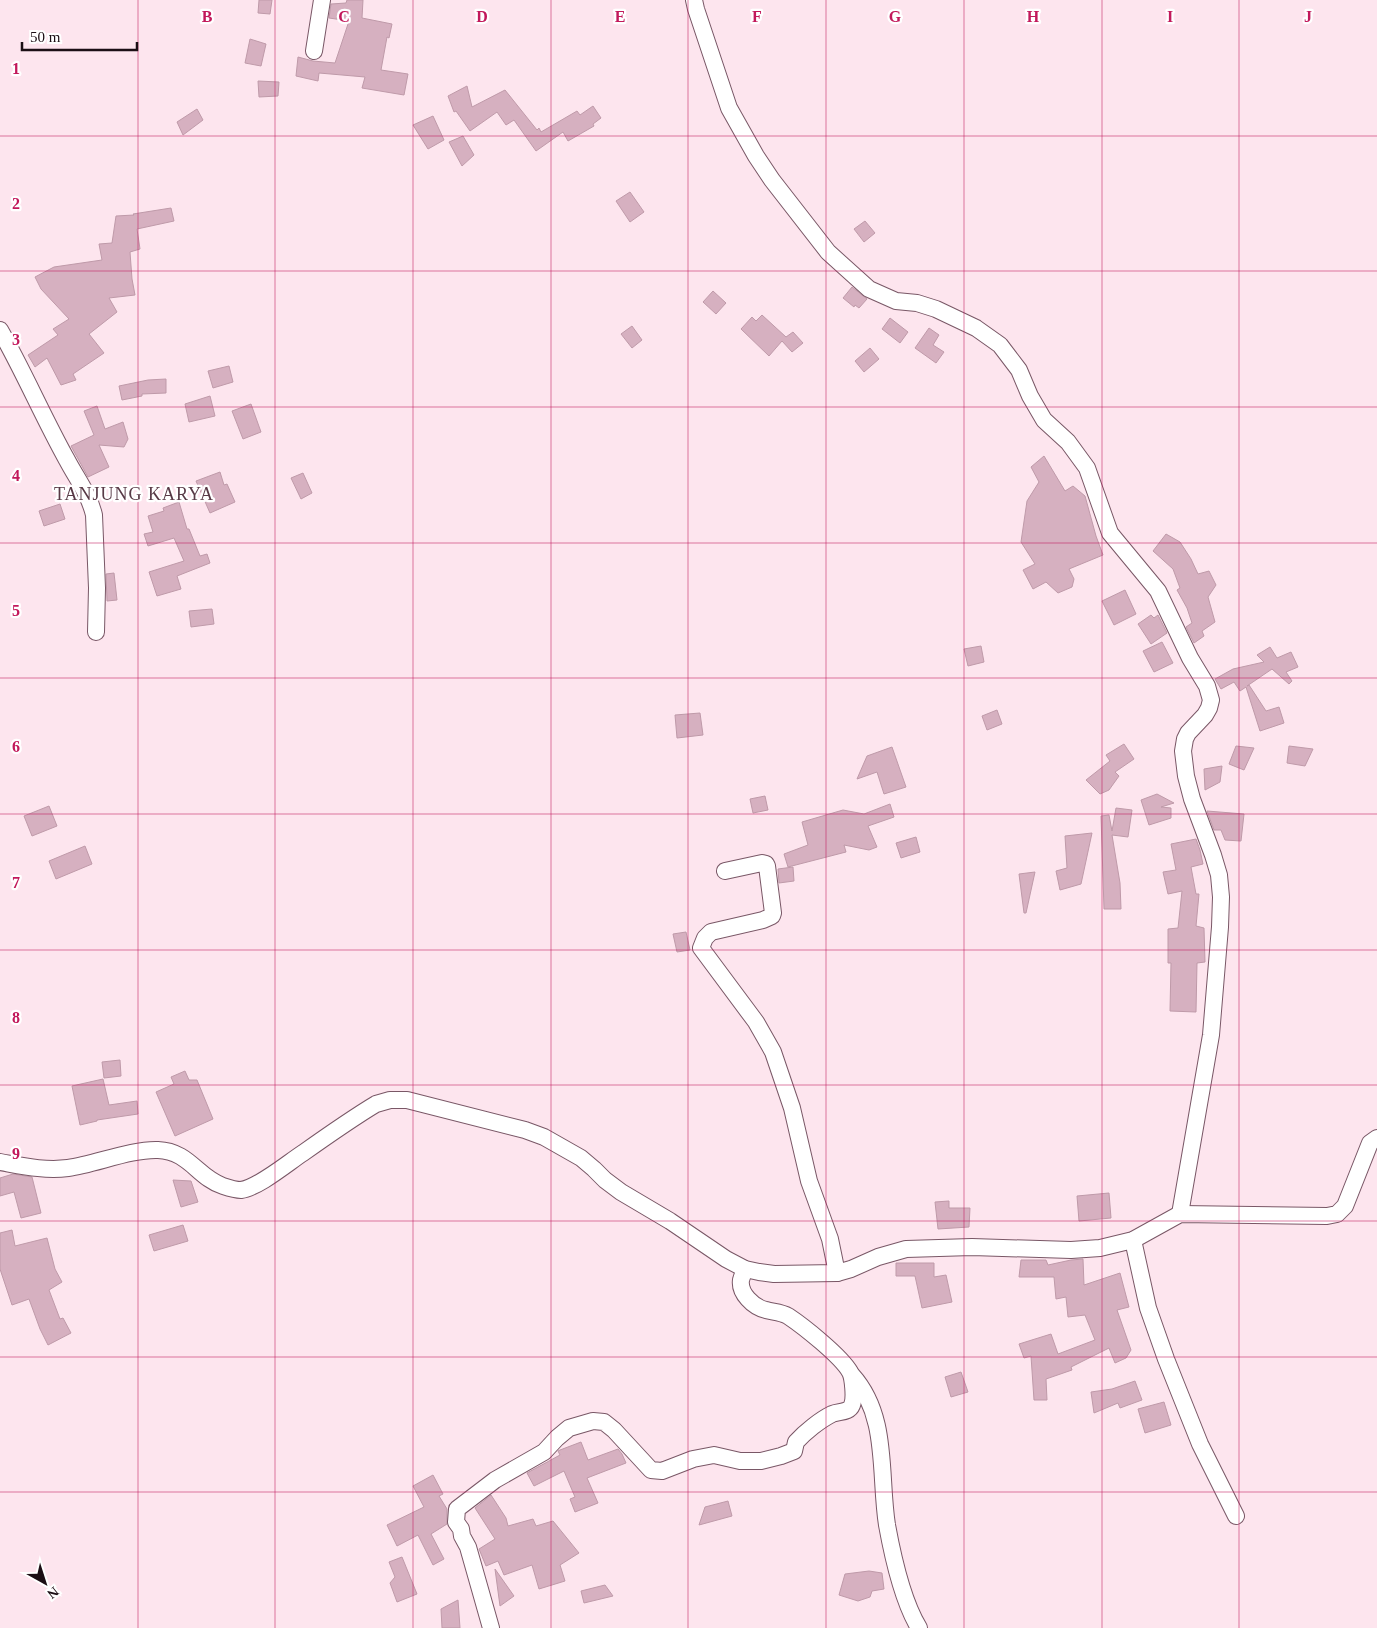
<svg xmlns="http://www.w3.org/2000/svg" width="1377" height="1628" font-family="Georgia,serif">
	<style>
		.building { fill: #d6b0c0; stroke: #bf9aa9 }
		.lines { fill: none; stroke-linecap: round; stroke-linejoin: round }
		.minor-casing { stroke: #795766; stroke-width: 18 }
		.minor { stroke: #fff; stroke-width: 16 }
		.grid { fill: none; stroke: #c2185b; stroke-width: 1; stroke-opacity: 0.55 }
		.labels { text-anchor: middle; stroke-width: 4.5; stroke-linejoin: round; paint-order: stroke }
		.quarter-label { font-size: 18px; letter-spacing: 1px; fill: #583946; stroke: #fff }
		.grid-label { font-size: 16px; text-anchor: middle; font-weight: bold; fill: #c2185b; stroke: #fff; stroke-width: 4.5; stroke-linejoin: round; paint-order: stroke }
	</style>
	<rect width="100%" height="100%" fill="#fde5ee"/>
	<g class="building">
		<polygon points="259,0 272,0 270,14 258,13"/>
		<polygon points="347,0 363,0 362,18 392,24 389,38 387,37 381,70 408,74 404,95 362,88 365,77 319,73 318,81 296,76 298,57 313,61 335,63 349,21 329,18 331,4 346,3"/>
		<polygon points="250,39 266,44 261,66 245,63"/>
		<polygon points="258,81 279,82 278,96 259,97"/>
		<polygon points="467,86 472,107 505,90 537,130 539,128 541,132 577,111 580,115 593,106 601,118 593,124 594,126 568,141 563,132 536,151 514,120 506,125 497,112 470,131 456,111 454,112 448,96"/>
		<polygon points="197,109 203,120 183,135 177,122"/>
		<polygon points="433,116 444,140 428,149 413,125"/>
		<polygon points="463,136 474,155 462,166 449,142"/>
		<polygon points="630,192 644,212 630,222 616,201"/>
		<polygon points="171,208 174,221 137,229 140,249 130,252 132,279 135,295 109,298 117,312 89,334 104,353 73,374 76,380 61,385 47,358 35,367 28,355 58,335 53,329 69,319 41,289 35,277 54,267 102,260 99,244 112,243 116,216 134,215 133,214"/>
		<polygon points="865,221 875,233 864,242 854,229"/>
		<polygon points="852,287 867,299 859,308 855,305 854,307 843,298"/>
		<polygon points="713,291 726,303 716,314 703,302"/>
		<polygon points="762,315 786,337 793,332 803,343 792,352 782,341 769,356 741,329 752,317 756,321"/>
		<polygon points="890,318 908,332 900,343 882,329"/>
		<polygon points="632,326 642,340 632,348 621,334"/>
		<polygon points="929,328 939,335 933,345 944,352 936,363 915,348"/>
		<polygon points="870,348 879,359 864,372 855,361"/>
		<polygon points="229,366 233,382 213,388 208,371"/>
		<polygon points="166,379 166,393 142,394 142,396 122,400 119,386 148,380"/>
		<polygon points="210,396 215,416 189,422 185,404"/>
		<polygon points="251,404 261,432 243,439 232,411"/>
		<polygon points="97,406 105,429 123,422 128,439 124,447 99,445 109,467 88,477 71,446 94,435 84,411"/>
		<polygon points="1044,456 1065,491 1073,486 1085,496 1096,536 1103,555 1069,569 1074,579 1072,587 1058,593 1046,582 1033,589 1023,570 1035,564 1021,542 1027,501 1039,482 1031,467"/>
		<polygon points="220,472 224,485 227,484 235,502 210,513 196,481"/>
		<polygon points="303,473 312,493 301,499 291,478"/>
		<polygon points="179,502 187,529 189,529 200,556 207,554 210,563 177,576 181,589 157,596 149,572 184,561 174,538 148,546 144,534 153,532 148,516 164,511 163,508"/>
		<polygon points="60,504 65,519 44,526 39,511"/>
		<polygon points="1166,534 1180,542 1191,559 1198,574 1209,571 1216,585 1208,597 1215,622 1202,631 1204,636 1194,643 1186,627 1192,623 1187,608 1177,590 1180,588 1173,569 1153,551"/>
		<polygon points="114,573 117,600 107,601 106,574"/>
		<polygon points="1125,590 1136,614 1114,625 1102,601"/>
		<polygon points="212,609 214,624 191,627 189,611"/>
		<polygon points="1151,615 1154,618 1158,615 1167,633 1151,644 1138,624"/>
		<polygon points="1162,642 1173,663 1154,672 1143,651"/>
		<polygon points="981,646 984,662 968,666 964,649"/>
		<polygon points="1270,647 1277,658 1291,652 1298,667 1286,672 1292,681 1289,684 1272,669 1247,686 1249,685 1266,711 1279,707 1284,723 1260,731 1246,687 1240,691 1234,682 1221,689 1215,679 1233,669 1264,662 1257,655"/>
		<polygon points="997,710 1002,724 987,730 982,716"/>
		<polygon points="700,713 703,735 677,738 675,715"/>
		<polygon points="1124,744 1134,759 1115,772 1119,776 1109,790 1100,794 1086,780 1110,761 1106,755"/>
		<polygon points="1236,746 1254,748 1244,770 1229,764"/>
		<polygon points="1289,746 1313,749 1305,766 1287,763"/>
		<polygon points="892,747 906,787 884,794 877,772 857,779 867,756"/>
		<polygon points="1222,766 1220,782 1205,790 1204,769"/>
		<polygon points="1157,794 1174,803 1161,807 1171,808 1171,818 1149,825 1141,800"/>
		<polygon points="765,796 768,810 753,813 750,799"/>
		<polygon points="890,804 894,817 868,826 877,847 869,850 844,845 846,852 788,867 784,854 808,845 802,822 843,810 864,814"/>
		<polygon points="49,806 57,826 32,836 24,816"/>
		<polygon points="1116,808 1132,810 1128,837 1112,835 1120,883 1121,909 1104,909 1101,816 1109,815 1112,831"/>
		<polygon points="1207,811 1244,814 1241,841 1225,840 1221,830 1214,830"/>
		<polygon points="1092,833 1081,884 1060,890 1056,871 1067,868 1065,836"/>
		<polygon points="916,837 920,852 901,858 896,843"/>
		<polygon points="1196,839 1200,850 1203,864 1191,867 1196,894 1199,894 1196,926 1204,928 1205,962 1197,963 1196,1012 1170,1011 1171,963 1168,963 1168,929 1178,928 1182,891 1168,894 1163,872 1176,870 1171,844"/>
		<polygon points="85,846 92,864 56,879 49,861"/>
		<polygon points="793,867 794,881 779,883 778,869"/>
		<polygon points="1035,872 1026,913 1024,913 1019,874"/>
		<polygon points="686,932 690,950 677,952 673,934"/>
		<polygon points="120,1060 121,1076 104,1078 102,1062"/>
		<polygon points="185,1071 189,1080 197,1080 213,1119 175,1136 156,1092 174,1084 171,1077"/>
		<polygon points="103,1079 109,1105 137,1101 138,1114 97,1120 97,1121 80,1125 72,1086"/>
		<polygon points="13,1174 32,1177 41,1213 21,1218 14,1192 0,1196 0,1178"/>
		<polygon points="173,1180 191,1181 198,1202 181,1207"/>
		<polygon points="1109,1193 1111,1218 1079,1221 1077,1196"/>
		<polygon points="949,1201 949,1208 970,1208 969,1227 938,1229 935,1202"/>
		<polygon points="183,1225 188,1241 154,1251 149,1235"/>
		<polygon points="12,1230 15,1246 47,1238 55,1269 62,1282 49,1290 60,1319 63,1318 71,1333 48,1345 40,1329 29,1299 12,1305 0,1269 0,1233"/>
		<polygon points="1083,1259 1084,1285 1120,1273 1129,1307 1117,1310 1131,1350 1126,1358 1115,1363 1109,1348 1071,1367 1072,1370 1046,1379 1047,1400 1034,1400 1031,1356 1024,1358 1019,1344 1051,1334 1058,1354 1095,1340 1085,1315 1068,1317 1066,1297 1056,1299 1054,1277 1019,1277 1021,1260 1046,1260 1048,1265 1071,1260"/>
		<polygon points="896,1263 934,1263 934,1277 946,1275 952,1302 922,1308 915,1276 896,1276"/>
		<polygon points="961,1372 968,1392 951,1397 945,1377"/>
		<polygon points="1135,1381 1142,1400 1120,1408 1118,1403 1094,1413 1091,1392 1112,1389"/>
		<polygon points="1164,1402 1171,1425 1145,1433 1138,1409"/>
		<polygon points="581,1442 588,1460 618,1449 622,1454 626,1463 587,1478 598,1503 575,1512 570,1499 575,1497 564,1471 534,1486 527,1473 560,1455 558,1451 560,1450"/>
		<polygon points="433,1475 443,1494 439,1496 447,1509 447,1524 431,1534 444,1559 433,1565 418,1535 397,1546 387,1525 424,1507 413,1486"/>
		<polygon points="491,1495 506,1518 508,1526 533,1519 536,1526 553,1521 579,1553 560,1565 565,1581 539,1589 532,1565 504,1575 498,1561 486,1566 479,1549 495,1539 475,1508"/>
		<polygon points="728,1501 732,1516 699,1525 705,1507"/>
		<polygon points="402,1557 417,1594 397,1602 390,1583 395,1577 389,1562"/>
		<polygon points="495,1569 514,1596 500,1606"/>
		<polygon points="869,1571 882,1573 884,1589 872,1591 870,1597 858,1601 839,1595 845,1574"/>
		<polygon points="605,1585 613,1596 584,1603 581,1591"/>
		<polygon points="458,1600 460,1628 442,1628 441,1609"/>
	</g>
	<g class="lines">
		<g class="minor-casing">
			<g id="minor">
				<polyline points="694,0 696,9 729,108 756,156 772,180 828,252 869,289 896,301 917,303 936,309 976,328 1000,345 1019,370 1030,396 1044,420 1068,442 1087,468 1110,533 1158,591 1190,658 1207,686 1211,700 1209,708 1205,715 1188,733 1185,739 1183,751 1186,776 1192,799 1213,855 1219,875 1221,897 1220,927 1211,1035 1180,1214"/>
				<polyline points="314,51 322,0"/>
				<path d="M0,330C24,372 43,417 67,460C77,479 89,494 94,515L97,588L96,632"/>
				<polyline points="725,871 762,863 766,864 767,866 773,913 772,916 763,920 711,932 705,938 701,948 756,1022 773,1052 792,1108 809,1181 830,1239 837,1273"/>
				<path d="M0,1162C23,1166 45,1171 68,1168C96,1164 131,1149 158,1150C189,1151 198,1178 223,1186C229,1188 235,1190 241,1190C258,1188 289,1162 303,1153C327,1136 351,1119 376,1104L390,1100H407L525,1130L544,1137L581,1158L594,1169L605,1180L621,1192L670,1221L726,1259L745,1269L759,1272L774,1274L837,1273L851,1269L878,1257L906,1249L972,1247L1071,1250L1100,1248L1133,1240L1180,1214L1327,1216L1337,1214L1345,1206L1370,1143L1377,1138"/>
				<polyline points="1133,1240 1148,1308 1166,1359 1200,1444 1236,1516"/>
				<path d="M852,1375C889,1416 879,1474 887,1525C893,1558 902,1600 919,1628"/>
				<path d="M491,1628L468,1547L462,1536L461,1529L456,1522L457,1509L495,1480L544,1452L557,1438L569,1428L593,1421L604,1422L614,1430L651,1470L662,1471L693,1459L714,1455L740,1461H761L781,1456L794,1451L796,1442C805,1432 820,1420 832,1414C839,1411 849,1413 852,1405C855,1398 853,1378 850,1372C841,1356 803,1326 788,1316C781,1312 773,1312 766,1310C753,1307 739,1293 741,1280C742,1276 744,1272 745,1269"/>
			</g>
		</g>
		<use href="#minor" class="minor"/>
	</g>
	<path class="grid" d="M138,0V1628M275,0V1628M413,0V1628M551,0V1628M688,0V1628M826,0V1628M964,0V1628M1102,0V1628M1239,0V1628M0,136H1377M0,271H1377M0,407H1377M0,543H1377M0,678H1377M0,814H1377M0,950H1377M0,1085H1377M0,1221H1377M0,1357H1377M0,1492H1377"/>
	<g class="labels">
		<g class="quarter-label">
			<text x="134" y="500">TANJUNG KARYA</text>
		</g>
	</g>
	<g class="grid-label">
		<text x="207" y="22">B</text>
		<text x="344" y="22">C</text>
		<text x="482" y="22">D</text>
		<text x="620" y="22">E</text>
		<text x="757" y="22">F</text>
		<text x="895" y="22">G</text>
		<text x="1033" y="22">H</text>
		<text x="1170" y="22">I</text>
		<text x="1308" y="22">J</text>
		<text x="16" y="74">1</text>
		<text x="16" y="209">2</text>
		<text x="16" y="345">3</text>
		<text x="16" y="481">4</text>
		<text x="16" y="616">5</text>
		<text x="16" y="752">6</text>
		<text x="16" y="888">7</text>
		<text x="16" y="1023">8</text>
		<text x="16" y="1159">9</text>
	</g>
	<g transform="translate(45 1583) rotate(141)" stroke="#ffffff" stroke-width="4" paint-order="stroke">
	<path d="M0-4L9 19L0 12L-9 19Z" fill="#1b0e14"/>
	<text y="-8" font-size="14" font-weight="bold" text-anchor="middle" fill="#1b0e14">N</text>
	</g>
	<path d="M22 42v8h115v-8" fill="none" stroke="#1b0e14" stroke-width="2.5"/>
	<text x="30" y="42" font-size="15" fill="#1b0e14" stroke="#ffffff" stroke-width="4" paint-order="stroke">50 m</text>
</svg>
